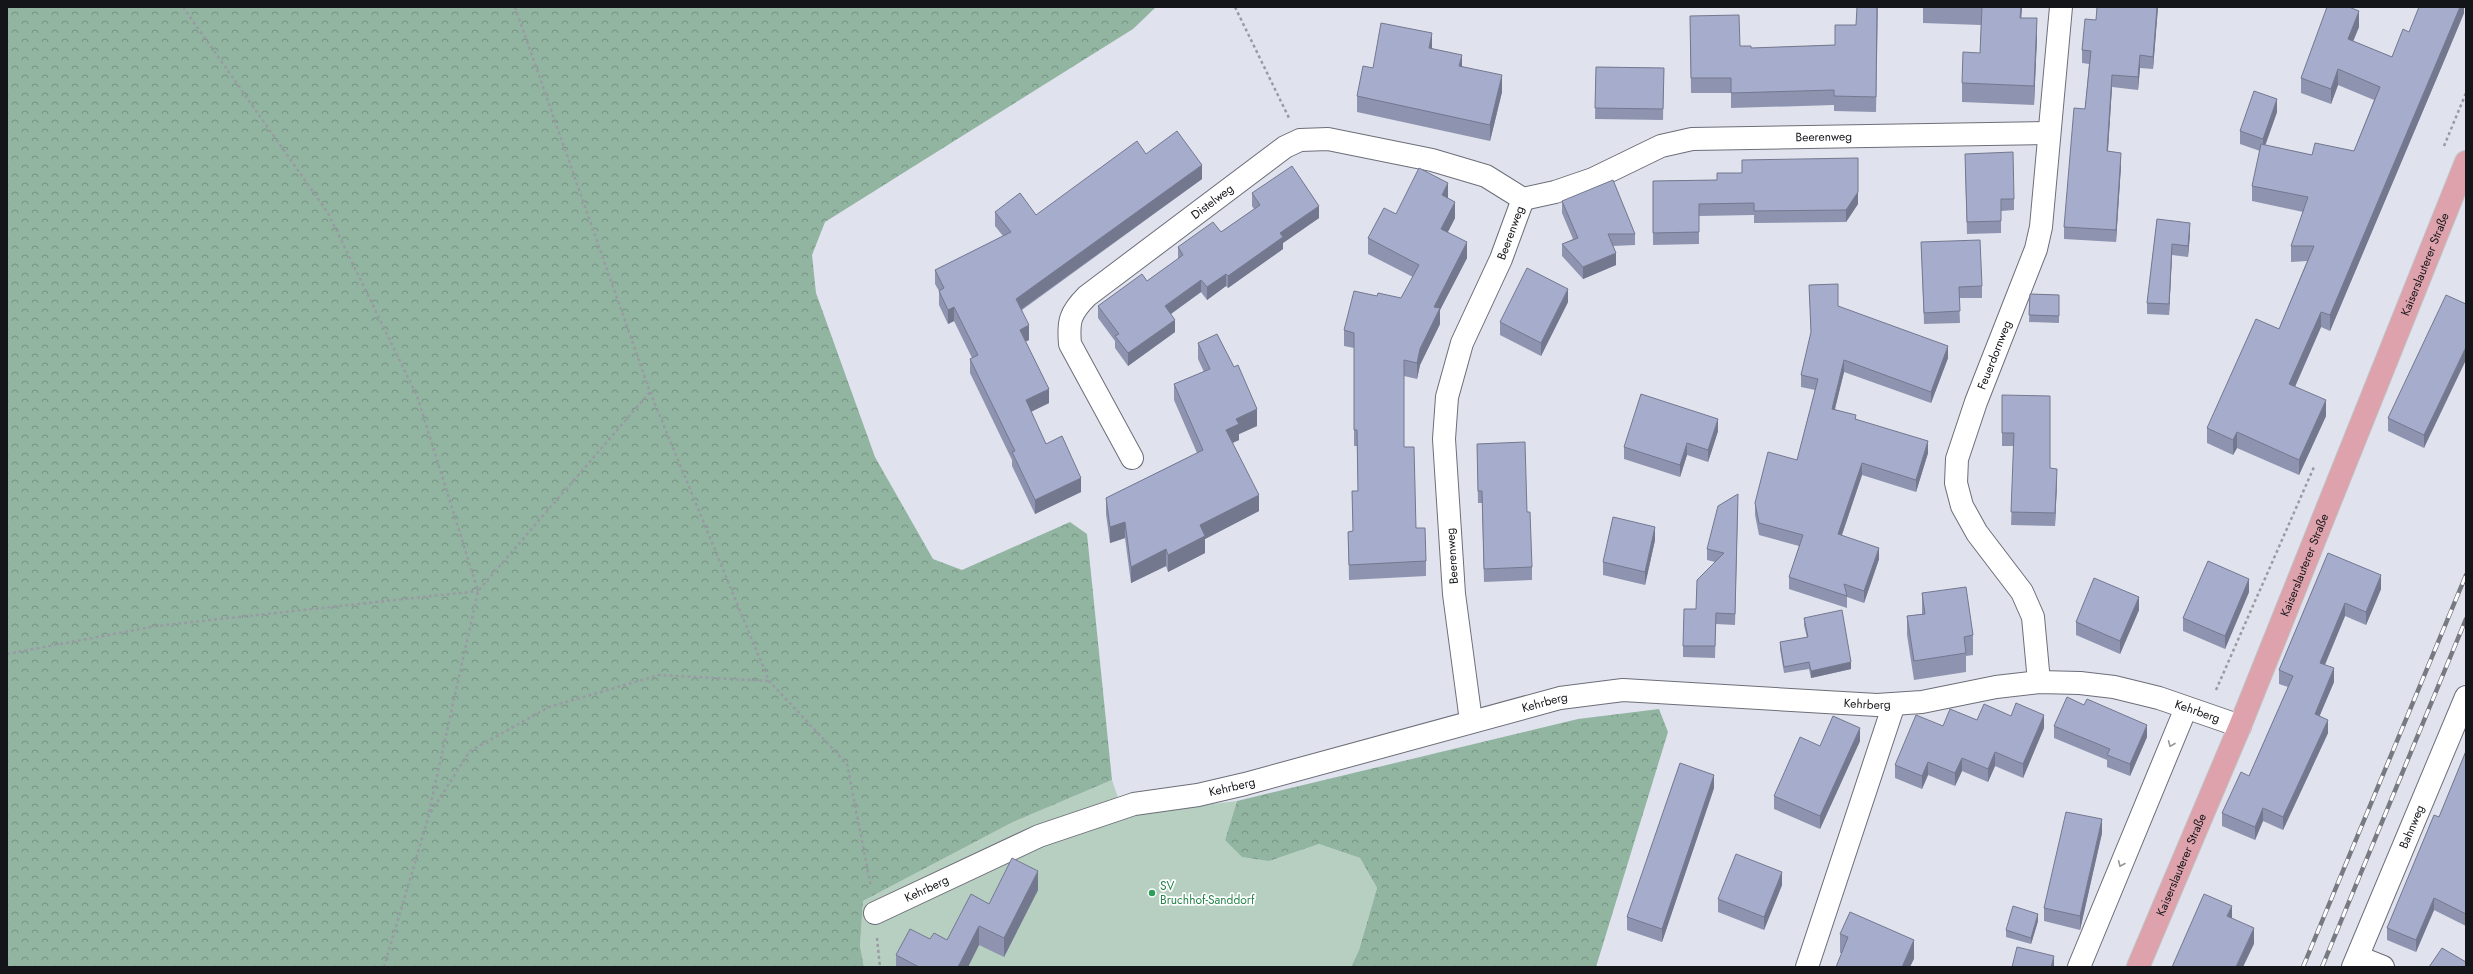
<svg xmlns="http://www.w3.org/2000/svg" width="2473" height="974" font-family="Jost,sans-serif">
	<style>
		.grass { fill: #b7cfc1 }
		.forest { fill: url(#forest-crowns) }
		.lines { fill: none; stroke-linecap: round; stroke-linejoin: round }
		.minor-casing { stroke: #6c6e78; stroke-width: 24 }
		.major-casing { stroke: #c2c2c3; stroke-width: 24 }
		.path { stroke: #999ba4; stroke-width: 2.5; stroke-dasharray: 3 3; stroke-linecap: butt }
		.minor { stroke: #fff; stroke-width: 22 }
		.major { stroke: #dda2ac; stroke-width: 22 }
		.rail-casing { stroke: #787a82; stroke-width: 4.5 }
		.rail { stroke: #fff; stroke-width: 3; stroke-dasharray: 9; stroke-linecap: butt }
		.wall { fill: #8e94af }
		.shaded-wall { fill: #74788f }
		.building { fill: #a5accc; stroke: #74788f }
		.oneway { stroke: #959698 }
		.leisure-dot { fill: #2e9e5b; stroke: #fff; stroke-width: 1.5 }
		.labels { text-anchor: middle; stroke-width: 3.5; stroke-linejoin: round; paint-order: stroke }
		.street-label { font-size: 12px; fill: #141519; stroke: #fff }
		.leisure-label { font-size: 12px; fill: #27864d; stroke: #fff; text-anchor: start }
	</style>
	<defs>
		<pattern id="forest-crowns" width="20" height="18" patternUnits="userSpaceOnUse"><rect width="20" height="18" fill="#92b5a1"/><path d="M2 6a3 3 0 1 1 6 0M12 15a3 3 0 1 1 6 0" fill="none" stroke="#769282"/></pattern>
	</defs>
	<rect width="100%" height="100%" fill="#e0e2ee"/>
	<polygon class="grass" points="1112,780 1124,815 1237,801 1225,840 1269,861 1319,844 1360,858 1377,888 1359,950 1351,967 864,967 860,946 863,901 1013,822"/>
	<g class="forest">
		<polygon points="7,7 1156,7 1133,29 825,222 812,255 816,293 875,457 933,559 962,570 1070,522 1087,534 1112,780 1013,822 863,901 860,946 864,967 7,967"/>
		<polygon points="1659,709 1668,732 1596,967 1351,967 1359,950 1377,888 1360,858 1319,844 1269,861 1242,857 1225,840 1237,801 1578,719"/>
	</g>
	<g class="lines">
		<g class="minor-casing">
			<g id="minor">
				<path id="s1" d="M1523,199L1555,192L1593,179L1661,146L1692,139L2049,133"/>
				<path id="s2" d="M1132,458L1070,344C1068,321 1070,313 1087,296L1285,147L1300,140L1328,139L1432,160L1486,176L1523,199"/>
				<path id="s3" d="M2039,682L2033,617L2022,592L1977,533L1962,506L1956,483L1957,459L1976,402L2036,249L2041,227L2061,7"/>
				<path id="s4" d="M1471,721L1454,594L1444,439L1447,397L1462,343L1501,259L1523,199"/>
				<path id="s5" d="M875,913L1039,836L1134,804L1198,795L1245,784L1560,698L1623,690L1877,705L1922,702L1996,687L2039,682L2080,683L2114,687L2159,698L2240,726"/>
				<polyline points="2358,957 2383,967"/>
				<polyline points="1807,967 1894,704"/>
				<polyline points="2079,967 2186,708"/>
				<path id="s6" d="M2353,967L2466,697"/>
			</g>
		</g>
		<g class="major-casing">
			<g id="major">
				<path id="s7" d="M2138,967L2240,726L2466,162"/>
			</g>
		</g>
		<g class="path">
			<polyline points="183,7 328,213 417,396 478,591"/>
			<polyline points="515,7 650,392 769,681 847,764 871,887"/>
			<polyline points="1235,7 1289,118"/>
			<polyline points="2444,146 2466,93"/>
			<polyline points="7,654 156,626 478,591"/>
			<polyline points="2216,690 2314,467"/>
			<polyline points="429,812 478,591 650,392"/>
			<polyline points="877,938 880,967"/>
			<polyline points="384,967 429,815 470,751 549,707 659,675 769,681"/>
		</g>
		<use href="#minor" class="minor"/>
		<use href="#major" class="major"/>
		<g class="rail-casing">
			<g id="rail">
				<polyline points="2303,967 2466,575"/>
				<polyline points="2322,967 2466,619"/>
			</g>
		</g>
		<use href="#rail" class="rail"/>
	</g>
	<g class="wall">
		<polygon points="1878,7 1876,112 1834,111 1834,105 1731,108 1731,93 1691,93 1690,16 1740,46 1751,48 1835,45 1856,25"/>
		<polygon points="1923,7 2022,7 2021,18 2037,37 2034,105 1962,102 1962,83 1980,53 1981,25 1923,23"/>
		<polygon points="2158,7 2153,69 2140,68 2138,90 2112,87 2108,151 2121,166 2116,242 2064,239 2064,227 2085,109 2089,64 2082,63 2082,50 2096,20"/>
		<polygon points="2464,7 2464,13 2444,61 2330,331 2321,327 2295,387 2326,416 2299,475 2237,448 2233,455 2207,443 2207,428 2279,329 2307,261 2291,262 2291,246 2303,212 2252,201 2252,186 2260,151 2240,144 2240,131 2277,112 2265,145 2312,155 2354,151 2374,100 2338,85 2331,104 2301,93 2301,78 2359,27 2353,41 2392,57 2409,32"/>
		<polygon points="1432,48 1462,66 1502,92 1490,141 1357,112 1357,96 1373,68"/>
		<polygon points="1596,67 1664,68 1663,120 1595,119"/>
		<polygon points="1146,154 1202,179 1022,310 1029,340 1025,342 1049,403 1031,412 1046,444 1081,492 1035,514 1012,466 1012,460 970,373 970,359 972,358 954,321 948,324 939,305 939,291 935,284 935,270 1003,236 995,226 995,212 1036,215"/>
		<polygon points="1858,158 1858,204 1846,222 1754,223 1754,215 1699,216 1699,244 1653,245 1653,181 1717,180 1742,173"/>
		<polygon points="1965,165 2014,199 2014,210 2001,211 2001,233 1967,234"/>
		<polygon points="1252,193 1319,218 1283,243 1283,249 1228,288 1226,286 1207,300 1201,292 1171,314 1175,332 1128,366 1115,348 1115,341 1098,318 1098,306 1147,281 1178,259 1178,247 1221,232 1254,209 1252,206"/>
		<polygon points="1448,199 1455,218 1448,232 1467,258 1440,310 1440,324 1420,365 1417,379 1404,376 1404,447 1416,528 1426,561 1426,576 1349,580 1348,532 1353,531 1352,491 1358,491 1357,446 1354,446 1354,348 1344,346 1344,330 1377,296 1401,298 1413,277 1368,254 1368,238 1396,214"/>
		<polygon points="1562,201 1635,234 1635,245 1613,246 1616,265 1583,279 1562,256 1562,244 1573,239 1562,213"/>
		<polygon points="2157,219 2190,234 2188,257 2172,255 2169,315 2147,314 2147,303"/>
		<polygon points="1921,242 1982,286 1982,298 1959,298 1960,323 1924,324"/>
		<polygon points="1809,285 1838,306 1948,358 1931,403 1844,372 1835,409 1928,453 1916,492 1862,475 1842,535 1879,559 1864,603 1847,597 1847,608 1789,589 1789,577 1799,546 1759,535 1755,515 1755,503 1797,460 1815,390 1801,387 1801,375 1811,334"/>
		<polygon points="2030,294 2059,295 2059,323 2029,322"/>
		<polygon points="1568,302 1541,356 1500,335 1500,322"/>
		<polygon points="2466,304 2424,448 2388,431 2388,418"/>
		<polygon points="1198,343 1257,426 1239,434 1239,440 1232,443 1259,511 1205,539 1205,553 1168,572 1166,566 1131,583 1125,538 1110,543 1106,514 1106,498 1197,453 1174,400 1174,384 1204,372 1198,359"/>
		<polygon points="2002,395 2050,468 2057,482 2055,526 2011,525 2014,446 2002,446"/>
		<polygon points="1718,431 1708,462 1687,455 1680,477 1624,459 1624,447"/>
		<polygon points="1477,444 1532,567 1532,580 1484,582 1482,503 1478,503"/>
		<polygon points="1738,505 1735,625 1716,624 1715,658 1683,657 1683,646 1696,609 1715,562 1707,560 1707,549"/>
		<polygon points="1655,540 1645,585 1603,575 1603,562"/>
		<polygon points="2328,553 2381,589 2366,625 2345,616 2325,665 2334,682 2319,716 2328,733 2283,830 2263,821 2255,840 2222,826 2222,813 2249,776 2288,687 2279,684 2279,670"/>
		<polygon points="2249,592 2225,649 2183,631 2183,618"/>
		<polygon points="1922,593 1973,635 1973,655 1966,656 1966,672 1914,680 1907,635 1907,616 1922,614"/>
		<polygon points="2139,610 2120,654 2076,635 2076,622"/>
		<polygon points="1804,618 1851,669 1811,678 1809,669 1784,673 1780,649 1780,642 1807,638 1804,625"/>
		<polygon points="2011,716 2044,728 2023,778 1995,766 1988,782 1962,771 1955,786 1928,775 1922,789 1895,778 1895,765 1943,726"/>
		<polygon points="2054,726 2147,737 2130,776 2107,767 2107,760 2054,738"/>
		<polygon points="1860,741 1820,829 1774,809 1774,796 1820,746"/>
		<polygon points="2466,751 2466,926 2434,910 2416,952 2387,940 2387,928 2439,817"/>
		<polygon points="1714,788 1662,942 1627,930 1627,917"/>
		<polygon points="2102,833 2080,930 2044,921 2044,908"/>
		<polygon points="1782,885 1764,930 1718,912 1718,899"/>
		<polygon points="1038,890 1004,957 979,945 968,967 896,967 896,955 930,939 947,940 989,904"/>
		<polygon points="2038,921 2031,944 2006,937 2006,930"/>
		<polygon points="1840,934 1914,959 1841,953 1840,953"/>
	</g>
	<g class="shaded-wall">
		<polygon points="2021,7 2022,7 2020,36"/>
		<polygon points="2157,7 2158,7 2153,69 2153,57"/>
		<polygon points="2460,7 2464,7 2464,13 2444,61 2330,331 2330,315"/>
		<polygon points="2359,11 2359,27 2348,54 2348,39"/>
		<polygon points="2037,18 2037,37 2034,105 2034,86"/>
		<polygon points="1432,33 1432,50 1429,48"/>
		<polygon points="1462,55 1462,72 1459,66"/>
		<polygon points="2140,55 2140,68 2138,90 2138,77"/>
		<polygon points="2338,69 2338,85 2331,104 2331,89"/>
		<polygon points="1502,75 1502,92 1490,141 1490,125"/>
		<polygon points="2112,75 2112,87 2107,164 2107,151"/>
		<polygon points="2277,99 2277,112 2263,152 2263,139"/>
		<polygon points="2121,153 2121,166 2116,242 2116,230"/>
		<polygon points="1202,165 1202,179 1016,313 1016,299"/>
		<polygon points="1448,183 1448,199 1442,195"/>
		<polygon points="1858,192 1858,204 1846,222 1846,210"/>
		<polygon points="1455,202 1455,218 1441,245 1441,229"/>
		<polygon points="1319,206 1319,218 1283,243 1283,249 1228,288 1228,276 1280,233"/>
		<polygon points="2190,223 2190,234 2188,257 2188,246"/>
		<polygon points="1467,242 1467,258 1440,310 1440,324 1420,365 1417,379 1417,363 1420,349 1434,307"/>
		<polygon points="2172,244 2172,255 2169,315 2169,304"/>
		<polygon points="1616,253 1616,265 1583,279 1583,267"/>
		<polygon points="1226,274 1226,286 1207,300 1207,287"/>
		<polygon points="1201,280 1201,292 1165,318 1165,306"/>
		<polygon points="1568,289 1568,302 1541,356 1541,343"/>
		<polygon points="954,307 954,321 948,324 948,310"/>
		<polygon points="2321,312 2321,327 2289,400 2289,384"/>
		<polygon points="1175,320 1175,332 1128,366 1128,353"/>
		<polygon points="1029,325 1029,340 1020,344 1020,330"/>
		<polygon points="1948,346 1948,358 1931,403 1931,392"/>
		<polygon points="2466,347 2466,360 2424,448 2424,435"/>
		<polygon points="1844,360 1844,372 1832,420 1832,409"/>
		<polygon points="1049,389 1049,403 1026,414 1026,400"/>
		<polygon points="2326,400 2326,416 2299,475 2299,460"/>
		<polygon points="1257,409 1257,426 1239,434 1239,440 1226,446 1226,430 1236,419"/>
		<polygon points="1718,419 1718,431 1708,462 1708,450"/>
		<polygon points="2237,432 2237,448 2233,455 2233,440"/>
		<polygon points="1928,441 1928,453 1916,492 1916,480"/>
		<polygon points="1687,443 1687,455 1680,477 1680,465"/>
		<polygon points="1862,463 1862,475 1838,546 1838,534"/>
		<polygon points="2057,469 2057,482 2055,526 2055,513"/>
		<polygon points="1081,478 1081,492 1035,514 1035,500"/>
		<polygon points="1259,495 1259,511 1205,539 1205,553 1168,572 1168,555 1200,525"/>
		<polygon points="1125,522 1125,538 1110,543 1110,527"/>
		<polygon points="1655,527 1655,540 1645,585 1645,572"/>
		<polygon points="1879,548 1879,559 1864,603 1864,591"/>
		<polygon points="1166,549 1166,566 1131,583 1131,567"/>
		<polygon points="2381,575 2381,589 2366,625 2366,612"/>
		<polygon points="2249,579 2249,592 2225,649 2225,636"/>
		<polygon points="2139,597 2139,610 2120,654 2120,641"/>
		<polygon points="2345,603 2345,616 2320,676 2320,663"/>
		<polygon points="1851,662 1851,669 1811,678 1811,671"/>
		<polygon points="2334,668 2334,682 2315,727 2315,714"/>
		<polygon points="2044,715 2044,728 2023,778 2023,764"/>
		<polygon points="2328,720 2328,733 2283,830 2283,817"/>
		<polygon points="2147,725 2147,737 2130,776 2130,764"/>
		<polygon points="1860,728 1860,741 1820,829 1820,816"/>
		<polygon points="1995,752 1995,766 1988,782 1988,769"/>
		<polygon points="1962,758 1962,771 1955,786 1955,773"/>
		<polygon points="1928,762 1928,775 1922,789 1922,776"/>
		<polygon points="1714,775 1714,788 1662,942 1662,929"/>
		<polygon points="2263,808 2263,821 2255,840 2255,827"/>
		<polygon points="2102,819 2102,833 2080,930 2080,916"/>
		<polygon points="1038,871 1038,890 1004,957 1004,938"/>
		<polygon points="1782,872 1782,885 1764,930 1764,917"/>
		<polygon points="2434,898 2434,910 2416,952 2416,940"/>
		<polygon points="2232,906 2232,922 2227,916"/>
		<polygon points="2038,914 2038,921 2031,944 2031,938"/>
		<polygon points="979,926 979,945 968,967 958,967"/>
		<polygon points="2254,928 2254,944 2243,967 2236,967"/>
		<polygon points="1914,940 1914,959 1910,967 1902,967"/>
		<polygon points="2054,956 2054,967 2051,967"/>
	</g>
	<g class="building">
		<polygon points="1857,7 1877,7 1876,97 1834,96 1834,90 1731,93 1731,78 1691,78 1690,16 1739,15 1740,46 1751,46 1751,48 1835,45 1835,25 1856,25"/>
		<polygon points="1982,7 2021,7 2020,18 2037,18 2034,86 1962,83 1963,52 1980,53"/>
		<polygon points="2097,7 2157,7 2153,57 2140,55 2138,77 2112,75 2107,151 2121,153 2116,230 2064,227 2074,108 2085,109 2091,51 2082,50 2085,19 2096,20"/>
		<polygon points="2327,7 2349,7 2359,11 2348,39 2392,57 2403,29 2409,32 2419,7 2460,7 2330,315 2321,312 2289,384 2326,400 2299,460 2237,432 2233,440 2207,428 2256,319 2279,329 2314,246 2291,246 2308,197 2252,186 2261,144 2312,155 2315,143 2354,151 2380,87 2338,69 2331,89 2301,78"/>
		<polygon points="1381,23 1432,33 1429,48 1462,55 1459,66 1502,75 1490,125 1357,96 1363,66 1373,68"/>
		<polygon points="1596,67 1664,68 1663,109 1595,108"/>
		<polygon points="2254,91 2277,99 2263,139 2240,131"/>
		<polygon points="1177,131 1202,165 1016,299 1029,325 1020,330 1049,389 1026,400 1046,444 1062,436 1081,478 1035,500 1012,452 1015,451 970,359 978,355 954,307 948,310 939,291 944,288 935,270 1011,232 995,212 1020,193 1036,215 1137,141 1146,154"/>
		<polygon points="2013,152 2014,199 2001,199 2001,221 1967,222 1965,154"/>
		<polygon points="1858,158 1858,192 1846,210 1754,211 1754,203 1699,204 1699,232 1653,233 1653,181 1717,180 1717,173 1742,173 1742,160"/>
		<polygon points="1292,166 1319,206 1280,233 1283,237 1228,276 1226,274 1207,287 1201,280 1165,306 1175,320 1128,353 1115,336 1119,334 1098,306 1142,274 1147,281 1183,255 1178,247 1213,222 1221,232 1260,205 1252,193"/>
		<polygon points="1419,168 1448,183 1442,195 1455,202 1441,229 1467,242 1434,307 1440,308 1420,349 1417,363 1404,360 1404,447 1414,447 1416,528 1425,528 1426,561 1349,565 1348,532 1353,531 1352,491 1358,491 1357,430 1354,430 1354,333 1344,330 1354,291 1377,296 1378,293 1401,298 1419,265 1368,238 1384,208 1396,214"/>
		<polygon points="1613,180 1635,234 1608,234 1616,253 1583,267 1562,244 1578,238 1562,201"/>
		<polygon points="2157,219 2190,223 2188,246 2172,244 2169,304 2147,303"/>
		<polygon points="1980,240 1982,286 1959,287 1960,311 1924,313 1921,242"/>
		<polygon points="1527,268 1568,289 1541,343 1500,322"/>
		<polygon points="1838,284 1838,306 1948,346 1931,392 1844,360 1832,409 1856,415 1855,419 1928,441 1916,480 1862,463 1838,534 1879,548 1864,591 1844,584 1847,596 1789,577 1803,535 1759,523 1755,503 1768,452 1797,460 1818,379 1801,375 1811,332 1809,285"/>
		<polygon points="2030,294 2059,295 2059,316 2029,315"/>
		<polygon points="2446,295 2466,304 2466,347 2424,435 2388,418"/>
		<polygon points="1217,334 1234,367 1238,365 1257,409 1236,419 1239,424 1226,430 1259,495 1200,525 1205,536 1168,555 1166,549 1131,567 1125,522 1110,527 1106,498 1203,450 1174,384 1210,369 1198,343"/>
		<polygon points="1641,394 1718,419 1708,450 1687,443 1680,465 1624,447"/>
		<polygon points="2002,395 2050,396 2050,468 2057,469 2055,513 2011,512 2014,433 2002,433"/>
		<polygon points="1525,442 1527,512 1530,512 1532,567 1484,569 1482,491 1478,491 1477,444"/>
		<polygon points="1738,494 1735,614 1716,613 1715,646 1683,646 1684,609 1696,609 1697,580 1724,553 1707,549 1718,506"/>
		<polygon points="1613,517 1655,527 1645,572 1603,562"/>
		<polygon points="2328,553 2381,575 2366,612 2345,603 2320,663 2334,668 2315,714 2328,720 2283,817 2263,808 2255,827 2222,813 2241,772 2249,776 2293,676 2279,670"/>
		<polygon points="2208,561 2249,579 2225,636 2183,618"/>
		<polygon points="2094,578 2139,597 2120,641 2076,622"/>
		<polygon points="1966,587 1973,635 1964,637 1966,653 1914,661 1907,616 1925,614 1922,593"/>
		<polygon points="1842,610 1851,662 1811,671 1809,662 1784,667 1780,642 1808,637 1804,618"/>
		<polygon points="2067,697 2084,705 2087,699 2147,725 2130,764 2107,755 2110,749 2054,726"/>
		<polygon points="2016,703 2044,715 2023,764 1995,752 1988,769 1962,758 1955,773 1928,762 1922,776 1895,765 1916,715 1943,726 1950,709 1977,720 1984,704 2011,716"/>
		<polygon points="1833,716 1860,728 1820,816 1774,796 1800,737 1820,746"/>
		<polygon points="2466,751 2466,914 2434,898 2416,940 2387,928 2434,815 2439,817"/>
		<polygon points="1680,763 1714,775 1662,929 1627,917"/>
		<polygon points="2066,812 2102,819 2080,916 2044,908"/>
		<polygon points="1736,854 1782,872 1764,917 1718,899"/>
		<polygon points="1012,858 1038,871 1004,938 979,926 958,967 919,967 896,955 910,929 930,939 934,933 947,940 971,894 989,904"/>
		<polygon points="2204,894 2232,906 2227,916 2254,928 2236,967 2172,967"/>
		<polygon points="2013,906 2038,914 2031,938 2006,930"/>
		<polygon points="1850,912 1914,940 1902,967 1836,967 1848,937 1840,934"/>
		<polygon points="2017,947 2054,956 2051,967 2012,967"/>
		<polygon points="2442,948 2466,962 2466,967 2429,967"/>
	</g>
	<defs><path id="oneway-chevron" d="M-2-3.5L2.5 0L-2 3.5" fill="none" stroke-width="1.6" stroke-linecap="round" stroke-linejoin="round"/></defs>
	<g class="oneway">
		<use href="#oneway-chevron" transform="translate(2171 744) rotate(112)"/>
		<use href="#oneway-chevron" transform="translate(2121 864) rotate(113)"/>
	</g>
	<circle class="leisure-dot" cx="1152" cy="893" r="4"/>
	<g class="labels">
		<g class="street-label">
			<text dy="4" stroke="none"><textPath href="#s1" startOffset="312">Beerenweg</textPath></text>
			<text dy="4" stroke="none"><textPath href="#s2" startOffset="340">Distelweg</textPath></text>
			<text dy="4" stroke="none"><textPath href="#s4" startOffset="502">Beerenweg</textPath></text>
			<text dy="4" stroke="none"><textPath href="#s7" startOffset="759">Kaiserslauterer Straße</textPath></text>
			<text dy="4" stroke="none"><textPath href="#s3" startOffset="356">Feuerdornweg</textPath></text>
			<text transform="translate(1452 556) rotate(-94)" y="4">Beerenweg</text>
			<text dy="4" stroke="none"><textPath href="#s7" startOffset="435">Kaiserslauterer Straße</textPath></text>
			<text dy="4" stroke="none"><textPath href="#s5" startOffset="705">Kehrberg</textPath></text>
			<text dy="4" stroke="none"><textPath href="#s5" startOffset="1029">Kehrberg</textPath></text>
			<text dy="4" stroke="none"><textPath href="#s5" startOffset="1365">Kehrberg</textPath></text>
			<text dy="4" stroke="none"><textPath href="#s5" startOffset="381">Kehrberg</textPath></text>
			<text dy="4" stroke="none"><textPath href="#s6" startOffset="152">Bahnweg</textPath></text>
			<text dy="4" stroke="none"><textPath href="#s7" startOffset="111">Kaiserslauterer Straße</textPath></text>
			<text dy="4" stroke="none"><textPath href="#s5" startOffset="57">Kehrberg</textPath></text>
		</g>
		<g class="leisure-label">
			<text x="1160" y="890">SV<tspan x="1160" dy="14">Bruchhof-Sanddorf</tspan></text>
		</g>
	</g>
	<rect width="2473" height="974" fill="none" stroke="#141519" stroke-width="16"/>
</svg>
